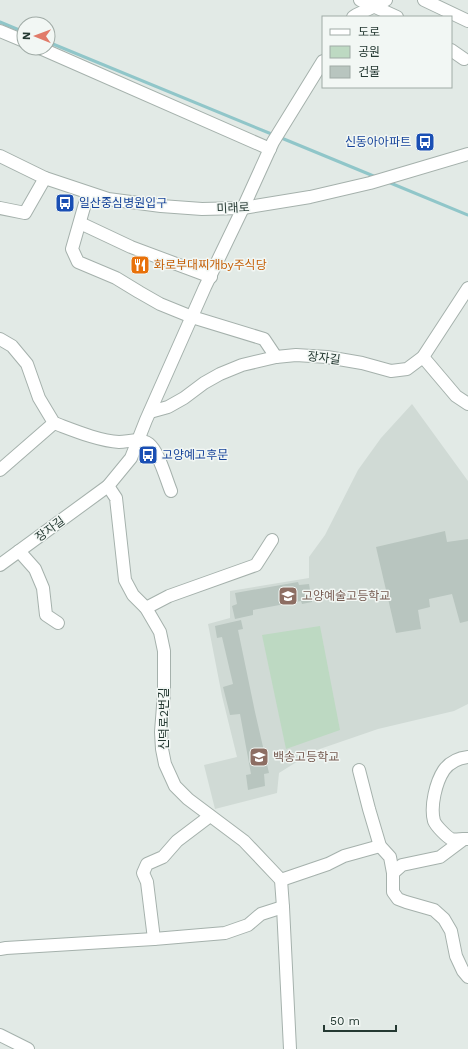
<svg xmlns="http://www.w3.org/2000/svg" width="468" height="1049" font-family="'Work Sans','Noto Sans KR',sans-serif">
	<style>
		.built { fill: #d0dad5 }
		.green { fill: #bdd9c2 }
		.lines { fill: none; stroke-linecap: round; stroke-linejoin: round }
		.stream { stroke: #90c6c9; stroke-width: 3 }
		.building { fill: #b8c5bf }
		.minor-casing { stroke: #a5b1ac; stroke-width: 14 }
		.minor { stroke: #fff; stroke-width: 12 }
		.labels { text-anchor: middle; stroke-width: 3; stroke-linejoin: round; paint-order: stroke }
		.transit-label { font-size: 12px; fill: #164399; stroke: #f2f7f4; text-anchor: start }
		.street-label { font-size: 12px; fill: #243932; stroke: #f2f7f4 }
		.food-label { font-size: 12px; fill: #c56008; stroke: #f2f7f4; text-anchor: start }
		.education-label { font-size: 12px; fill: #785e54; stroke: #f2f7f4; text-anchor: start }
	</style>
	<rect width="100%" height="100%" fill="#e2eae6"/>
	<polygon class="built" points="412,404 468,481 468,704 454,711 378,729 314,751 279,773 277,793 215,809 204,765 237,757 222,696 208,624 230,618 230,591 309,578 309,557 325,535 358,470 381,438"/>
	<polygon class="green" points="320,626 340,730 286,749 262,635"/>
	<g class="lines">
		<g class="stream">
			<polyline points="0,22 24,32"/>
			<polyline points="48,42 274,135"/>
			<polyline points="279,137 376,177"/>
			<polyline points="388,182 468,215"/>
		</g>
	</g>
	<g class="building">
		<polygon points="445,531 447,542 468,539 468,621 460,623 452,594 429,599 430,607 418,610 421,629 396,633 376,547"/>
		<polygon points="298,582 299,585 309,584 312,602 302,604 301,601 253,610 253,615 235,619 232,606 237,604 235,593"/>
		<polygon points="241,620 243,629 238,630 255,712 269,773 264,774 265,786 248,790 246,775 251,774 240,714 230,715 223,687 233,684 222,637 217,638 215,626"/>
	</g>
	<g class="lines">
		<g class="minor-casing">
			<g id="minor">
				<polyline points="360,0 397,17"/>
				<polyline points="424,0 468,21"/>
				<polyline points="353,17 356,15 375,6 386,0"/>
				<polyline points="0,31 24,41"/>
				<polyline points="40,48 270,149"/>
				<polyline points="451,50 464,59"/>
				<polyline points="0,156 45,178 108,199 161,206 202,209 243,208 310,197 370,183 468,154"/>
				<polyline points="88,193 72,249 78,262 116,278 139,292 160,304 192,317 264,339 276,357"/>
				<polyline points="0,208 25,213 45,178"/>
				<polyline points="80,223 131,247 211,277"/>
				<path d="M0,339L12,346L27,364L39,398L54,423C73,430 99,441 119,442C129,442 139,437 149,444C159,452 166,479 171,491"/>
				<polyline points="423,357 456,396 468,404"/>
				<polyline points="150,412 168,407 184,398 204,383 220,374 242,365 276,357 296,355 327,357 362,363 391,371 407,369 423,357 468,288"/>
				<polyline points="0,470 54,423"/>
				<polyline points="108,486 116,498 125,580 133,595 146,608 160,632 164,651 164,693 161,732 162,749 165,764 175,786 188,799 244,841 281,880 283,907 290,1049"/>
				<polyline points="19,551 35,569 43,588 46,615 58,623"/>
				<polyline points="0,565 108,486 131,458 146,420 205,287 243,208 273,142 323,61"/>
				<polyline points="146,608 169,596 256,565 272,540"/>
				<polyline points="359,770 369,809 380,846 390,857 393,873"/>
				<path d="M464,839C460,839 454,840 451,839C446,836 436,826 434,821C430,806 436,782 444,770C450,762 459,758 468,757"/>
				<polyline points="468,839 464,839 440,857 402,865 393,873 393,892 398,899 406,902 434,910 444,919 451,931 456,956 463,971 468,977"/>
				<polyline points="281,880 328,864 344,856 380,846"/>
				<polyline points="154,939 147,882 143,873 147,864 163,857 177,841 210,816"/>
				<polyline points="0,949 6,948 154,939 225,933 248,925 261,914 283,907"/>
				<polyline points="0,1035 28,1049"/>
			</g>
		</g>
		<use href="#minor" class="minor"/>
	</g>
	<defs>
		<g id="bus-square" transform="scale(1)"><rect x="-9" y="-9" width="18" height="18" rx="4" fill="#1a4fb4" stroke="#f2f7f4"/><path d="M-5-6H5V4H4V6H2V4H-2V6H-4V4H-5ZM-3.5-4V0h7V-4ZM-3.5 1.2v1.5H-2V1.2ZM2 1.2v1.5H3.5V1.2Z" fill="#fff"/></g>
		<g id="restaurant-square" transform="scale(1)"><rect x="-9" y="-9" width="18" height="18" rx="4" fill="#e8710a" stroke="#f2f7f4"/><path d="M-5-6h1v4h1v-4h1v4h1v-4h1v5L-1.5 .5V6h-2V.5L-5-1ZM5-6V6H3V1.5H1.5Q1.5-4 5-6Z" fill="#fff"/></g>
		<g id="school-square" transform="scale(1)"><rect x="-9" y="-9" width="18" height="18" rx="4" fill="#8d6e63" stroke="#f2f7f4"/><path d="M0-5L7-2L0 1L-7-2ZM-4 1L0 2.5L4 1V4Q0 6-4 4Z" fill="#fff"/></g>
	</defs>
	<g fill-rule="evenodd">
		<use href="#bus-square" x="425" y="142"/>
		<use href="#bus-square" x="65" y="203"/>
		<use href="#restaurant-square" x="140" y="265"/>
		<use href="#bus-square" x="148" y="455"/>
		<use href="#school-square" x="288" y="596"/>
		<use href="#school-square" x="259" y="757"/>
	</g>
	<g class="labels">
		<g class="transit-label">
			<text x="411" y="146" text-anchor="end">신동아아파트</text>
			<text x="79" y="207">일산중심병원입구</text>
			<text x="162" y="459">고양예고후문</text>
		</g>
		<g class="street-label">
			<text transform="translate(233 208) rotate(-3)" y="4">미래로</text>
			<text transform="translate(324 358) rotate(7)" y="4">장자길</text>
			<text transform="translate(50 529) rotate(-36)" y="4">장자길</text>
			<text transform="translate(164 719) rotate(-90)" y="4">신덕로2번길</text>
		</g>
		<g class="food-label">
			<text x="154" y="269">화로부대찌개by주식당</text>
		</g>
		<g class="education-label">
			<text x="302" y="600">고양예술고등학교</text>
			<text x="273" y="761">백송고등학교</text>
		</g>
	</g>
	<rect x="322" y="16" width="130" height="72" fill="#f2f7f4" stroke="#a0aba6"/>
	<rect x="330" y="29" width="20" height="6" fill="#ffffff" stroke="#a0aba6"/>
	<text x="358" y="36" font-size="12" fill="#243932">도로</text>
	<rect x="330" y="46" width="20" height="12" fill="#bdd9c2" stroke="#a0aba6"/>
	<text x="358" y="56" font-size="12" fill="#243932">공원</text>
	<rect x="330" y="66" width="20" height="12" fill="#b8c5bf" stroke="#a0aba6"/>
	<text x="358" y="76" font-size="12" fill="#243932">건물</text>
	<g transform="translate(36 36) rotate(271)"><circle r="19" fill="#f2f7f4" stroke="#a0aba6"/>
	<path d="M0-3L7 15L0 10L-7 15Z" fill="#e17b69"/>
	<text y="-6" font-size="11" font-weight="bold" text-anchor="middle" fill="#243932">N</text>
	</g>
	<path d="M324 1025v6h72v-6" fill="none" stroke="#243932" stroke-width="2"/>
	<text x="330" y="1025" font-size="12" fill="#243932" stroke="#f2f7f4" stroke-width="3" paint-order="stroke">50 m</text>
</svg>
